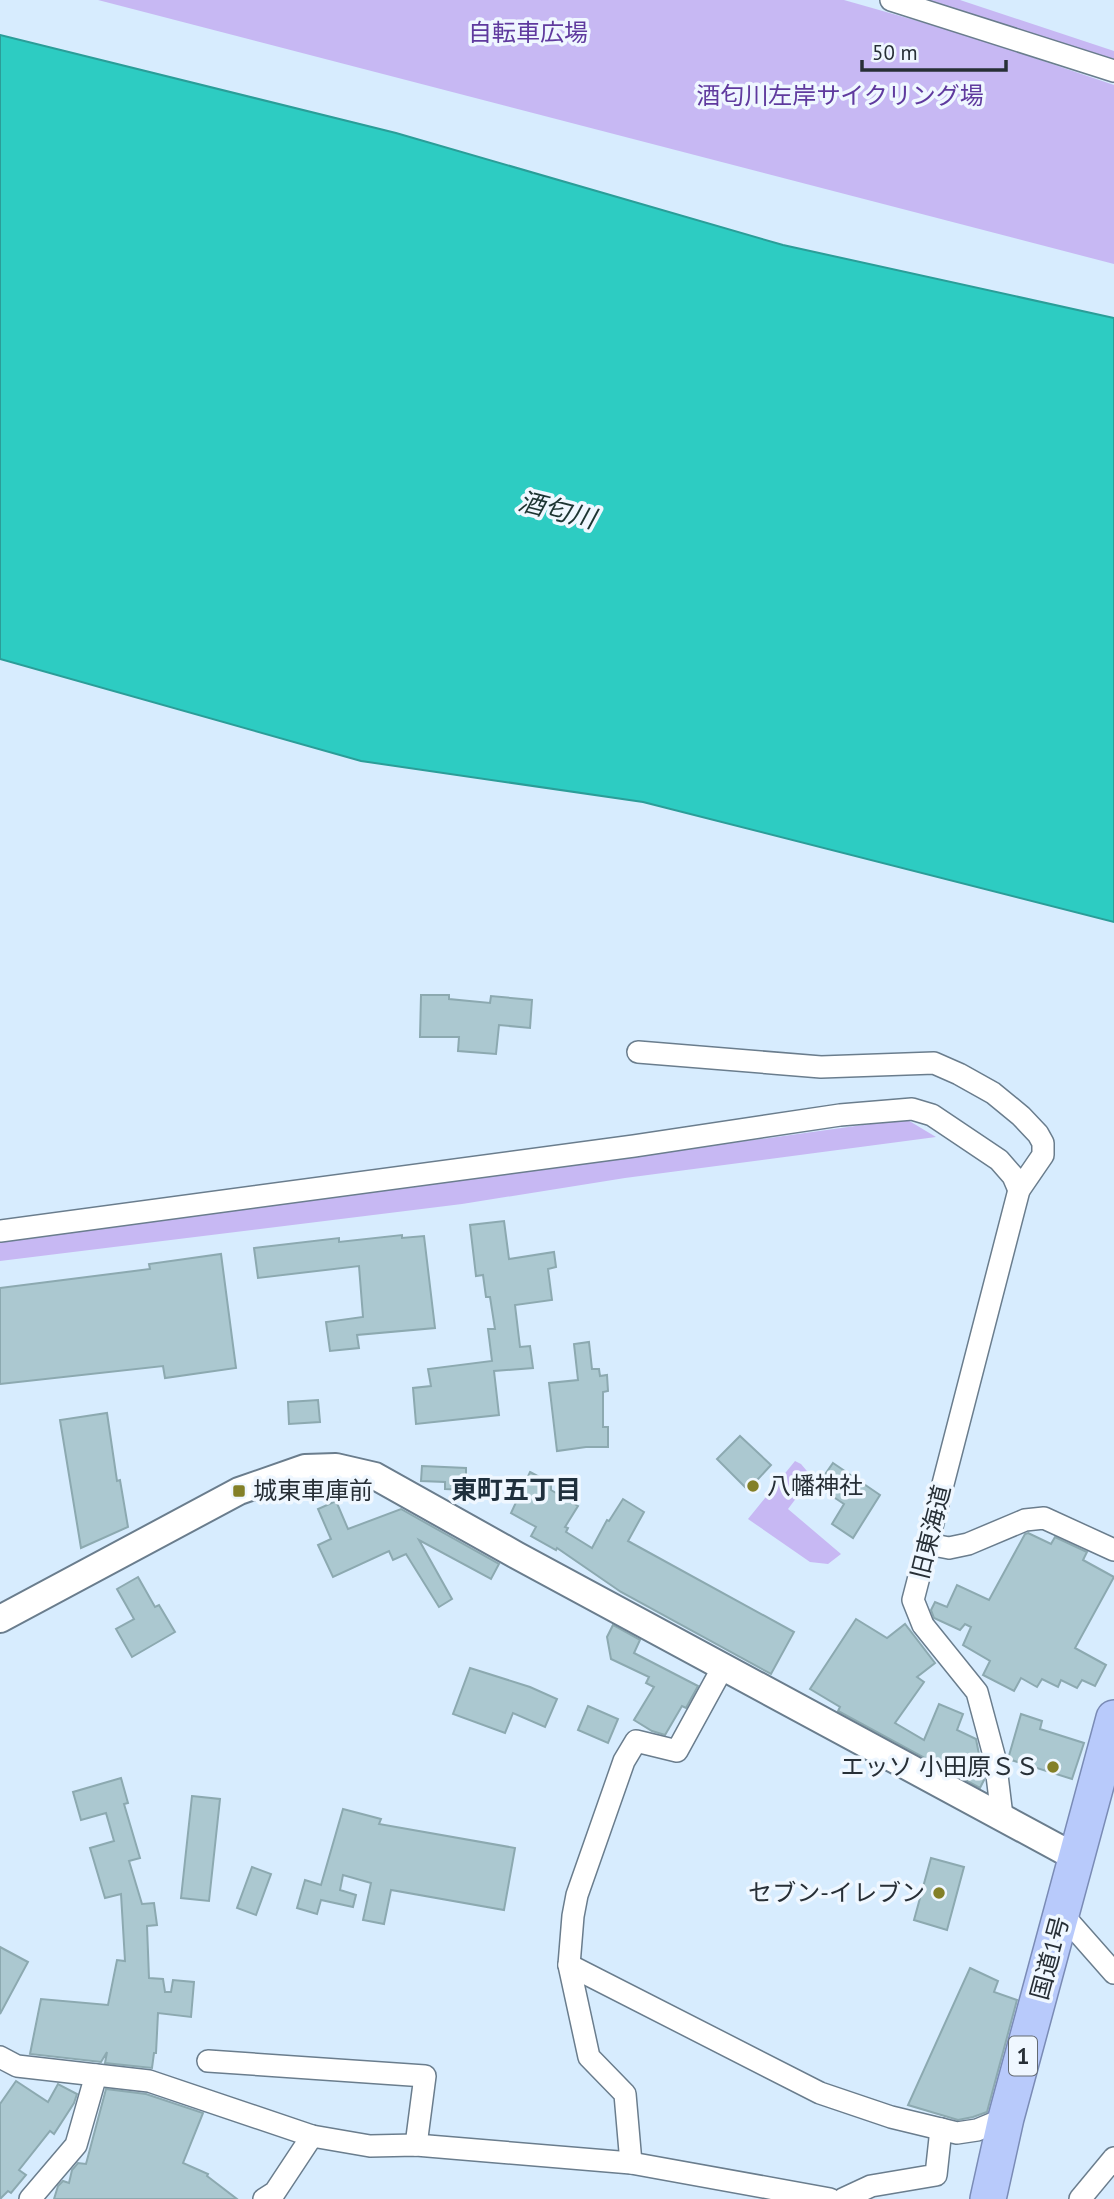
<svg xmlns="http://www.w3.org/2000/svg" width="1114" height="2199" font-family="'PT Sans','Noto Sans JP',sans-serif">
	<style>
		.green { fill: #c7b8f3 }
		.water { fill: #2dccc2; stroke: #2b9d98; stroke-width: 2 }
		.building { fill: #abc8d0; stroke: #8ca9b0; stroke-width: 2 }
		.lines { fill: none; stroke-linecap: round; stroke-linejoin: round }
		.minor-casing { stroke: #6a7d8d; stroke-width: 24 }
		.tertiary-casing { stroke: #6a7d8d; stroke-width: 30 }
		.trunk-casing { stroke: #7a8bb5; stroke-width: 38 }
		.minor { stroke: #fff; stroke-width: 21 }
		.tertiary { stroke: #fff; stroke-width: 26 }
		.trunk { stroke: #b8cafb; stroke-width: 35 }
		.poi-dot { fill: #838028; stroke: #eff7ff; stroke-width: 2.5 }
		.labels { text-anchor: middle; stroke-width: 7; stroke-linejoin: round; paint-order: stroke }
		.shield { fill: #eff7ff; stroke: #636b72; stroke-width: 2 }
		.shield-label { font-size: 23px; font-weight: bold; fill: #272f36 }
		.park-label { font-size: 24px; fill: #5f3a9e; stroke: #eff7ff }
		.poi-label { font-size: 24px; fill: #272f36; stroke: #eff7ff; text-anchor: start }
		.street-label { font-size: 24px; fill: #272f36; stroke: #eff7ff }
		.water-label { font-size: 26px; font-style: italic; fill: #1c3432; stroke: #eff7ff }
		.neighbourhood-label { font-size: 26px; font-weight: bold; fill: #1f303d; stroke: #eff7ff }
	</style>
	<rect width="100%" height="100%" fill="#d7ecfe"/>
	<g class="green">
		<polygon points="98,0 844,0 967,35 1114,85 1114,264"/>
		<polygon points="913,0 960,0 1114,51 1114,64"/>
		<polygon points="906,1119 936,1137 625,1178 462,1204 0,1261 0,1236 609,1160"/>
		<polygon points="795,1461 801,1464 812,1477 788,1509 841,1554 828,1564 810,1562 748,1519"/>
	</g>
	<polygon class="water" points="0,35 396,133 783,245 1114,318 1114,922 643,802 361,761 0,659"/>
	<g class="building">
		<polygon points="421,995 449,995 449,999 490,1003 491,996 532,1000 530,1028 499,1025 496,1054 458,1051 459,1037 420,1037"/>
		<polygon points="504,1221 509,1259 554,1252 556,1267 548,1269 552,1300 515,1305 520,1347 530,1346 533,1368 494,1371 499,1415 416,1424 413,1388 431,1386 428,1369 492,1361 488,1329 495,1329 490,1297 486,1297 483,1275 476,1276 470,1225"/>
		<polygon points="402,1235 402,1238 424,1236 435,1328 357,1335 359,1348 330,1351 326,1322 363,1317 359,1266 258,1278 254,1248 339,1238 339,1242"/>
		<polygon points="221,1254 236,1368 165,1378 163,1366 0,1384 0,1288 150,1269 149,1264"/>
		<polygon points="589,1342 592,1369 599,1369 600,1376 607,1375 608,1391 603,1392 603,1427 608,1427 608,1447 586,1447 557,1451 549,1383 578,1380 574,1344"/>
		<polygon points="318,1400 320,1422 289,1424 288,1402"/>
		<polygon points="107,1413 117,1481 120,1480 128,1527 81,1548 60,1420"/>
		<polygon points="740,1436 771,1465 748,1490 717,1459"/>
		<polygon points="833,1463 880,1495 853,1538 832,1524 844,1504 817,1486"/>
		<polygon points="422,1466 466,1468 466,1490 445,1489 445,1482 421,1481"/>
		<polygon points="530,1472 551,1483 551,1490 578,1506 565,1527 568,1528 566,1532 592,1548 607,1520 609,1521 623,1499 644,1512 628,1541 794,1632 771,1674 621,1592 557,1548 556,1550 531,1536 536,1527 511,1513"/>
		<polygon points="336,1501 348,1529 401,1509 499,1564 491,1579 419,1540 452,1599 439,1607 406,1554 393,1560 389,1551 333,1577 318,1545 331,1539 318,1509"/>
		<polygon points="1028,1533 1051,1544 1055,1537 1087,1552 1083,1560 1114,1577 1075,1648 1106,1665 1095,1686 1082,1680 1077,1688 1061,1680 1058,1687 1042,1679 1037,1687 1021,1678 1014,1691 983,1675 990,1661 963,1645 971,1627 965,1624 960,1630 934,1618 931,1610 935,1602 947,1607 957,1585 989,1600 1025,1534"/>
		<polygon points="138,1577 155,1607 159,1605 175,1632 132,1657 116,1629 134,1619 117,1589"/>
		<polygon points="856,1619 887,1638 905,1624 935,1663 917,1677 924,1682 895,1723 924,1740 939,1704 963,1714 957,1730 976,1739 984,1780 980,1788 838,1711 840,1707 810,1689"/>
		<polygon points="613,1625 640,1640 634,1653 698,1686 686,1708 682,1706 665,1735 652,1731 634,1720 654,1687 646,1683 649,1677 611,1659 607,1637"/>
		<polygon points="470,1668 530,1687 557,1699 545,1727 513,1713 505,1733 453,1714"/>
		<polygon points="588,1706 618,1719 608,1743 578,1730"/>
		<polygon points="1021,1714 1042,1721 1040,1729 1084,1743 1072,1779 1008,1759"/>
		<polygon points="121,1778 128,1803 124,1804 140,1858 129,1861 142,1904 154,1903 157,1925 147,1926 149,1978 163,1979 165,1992 171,1992 173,1980 194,1982 191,2017 158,2013 156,2053 154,2053 152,2068 105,2063 107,2052 101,2062 30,2054 41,1999 108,2005 117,1960 125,1961 121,1894 105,1898 90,1848 114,1841 106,1813 81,1820 73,1792"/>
		<polygon points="192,1796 220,1799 209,1901 181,1898"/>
		<polygon points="343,1809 381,1819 379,1824 515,1848 504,1910 391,1890 384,1924 363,1920 371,1883 343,1875 340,1890 356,1895 353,1907 321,1900 317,1914 297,1908 305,1880 321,1885"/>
		<polygon points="931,1858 964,1867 947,1930 914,1920"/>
		<polygon points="252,1867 271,1874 256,1915 237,1908"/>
		<polygon points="0,1947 28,1962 0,2014"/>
		<polygon points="970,1968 998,1981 994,1992 1017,2000 987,2112 973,2117 958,2120 908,2105"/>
		<polygon points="16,2081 48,2102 58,2084 77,2094 74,2103 54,2134 50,2131 19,2170 26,2175 11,2193 8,2191 0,2199 0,2104"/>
		<polygon points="106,2089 146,2094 203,2113 183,2163 208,2174 207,2176 237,2199 54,2199 58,2186 63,2181 69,2183 72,2170 78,2163 86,2164"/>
	</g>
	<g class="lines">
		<g class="minor-casing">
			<g id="minor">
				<polyline points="891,0 1114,71"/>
				<polyline points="638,1052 821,1067 934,1063 959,1074 993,1093 1021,1116 1038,1134 1043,1143 1043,1155 1019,1190 913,1600 923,1625 977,1692 995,1759 1002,1816"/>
				<polyline points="0,1231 634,1146 840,1115 912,1109 932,1115 999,1160 1013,1176 1019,1190"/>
				<polyline points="928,1544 949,1548 968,1544 1025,1520 1044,1518 1114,1550"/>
				<polyline points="1062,1914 1114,1973"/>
				<polyline points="569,1965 820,2093 891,2117 957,2133 977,2130 1006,2118"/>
				<polyline points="0,2057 17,2066 149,2081 312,2136 370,2146 416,2145 631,2163 830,2199"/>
				<polyline points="208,2061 425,2076 416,2145"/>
				<polyline points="631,2163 625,2094 589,2057 569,1965 573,1916 577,1895 624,1761 636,1741 677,1751 723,1667"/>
				<polyline points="30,2199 76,2145 96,2075"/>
				<polyline points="264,2199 275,2192 312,2136"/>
				<polyline points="843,2199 871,2186 936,2175 941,2129"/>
				<polyline points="1080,2199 1114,2158"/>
			</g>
		</g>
		<g class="tertiary-casing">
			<polyline id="tertiary" points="0,1619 239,1491 305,1468 336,1467 375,1476 516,1555 1077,1858"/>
		</g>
		<g class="trunk-casing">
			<polyline id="trunk" points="988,2199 1006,2118 1114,1718"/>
		</g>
		<use href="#minor" class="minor"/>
		<use href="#tertiary" class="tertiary"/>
		<use href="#trunk" class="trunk"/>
	</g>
	<g class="poi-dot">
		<circle cx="753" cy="1486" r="7"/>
		<rect x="232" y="1484" width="14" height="14" rx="3.5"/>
		<circle cx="1053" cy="1767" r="7"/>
		<circle cx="939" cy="1893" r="7"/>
	</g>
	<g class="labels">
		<rect class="shield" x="1009" y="2036.5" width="28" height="39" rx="5"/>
		<g class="shield-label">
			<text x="1023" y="2064">1</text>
		</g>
		<g class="park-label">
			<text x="528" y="41">自転車広場</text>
			<text x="840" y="104">酒匂川左岸サイクリング場</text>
		</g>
		<g class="poi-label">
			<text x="767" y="1494">八幡神社</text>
			<text x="253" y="1499">城東車庫前</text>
			<text x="1039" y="1775" text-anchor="end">エッソ 小田原ＳＳ</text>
			<text x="925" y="1901" text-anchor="end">セブン-イレブン</text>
		</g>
		<g class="street-label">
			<text transform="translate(931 1532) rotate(-76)" y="8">旧東海道</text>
			<text transform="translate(1050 1958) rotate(-75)" y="8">国道1号</text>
		</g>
		<g class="water-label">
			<text transform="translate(557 510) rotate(14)" y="9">酒匂川</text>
		</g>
		<g class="neighbourhood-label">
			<text x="516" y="1499">東町五丁目</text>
		</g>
	</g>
	<path d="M862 60v10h144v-10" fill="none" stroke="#272f36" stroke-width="3.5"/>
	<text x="872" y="60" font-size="21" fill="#272f36" stroke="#eff7ff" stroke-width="5" paint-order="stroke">50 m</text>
</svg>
